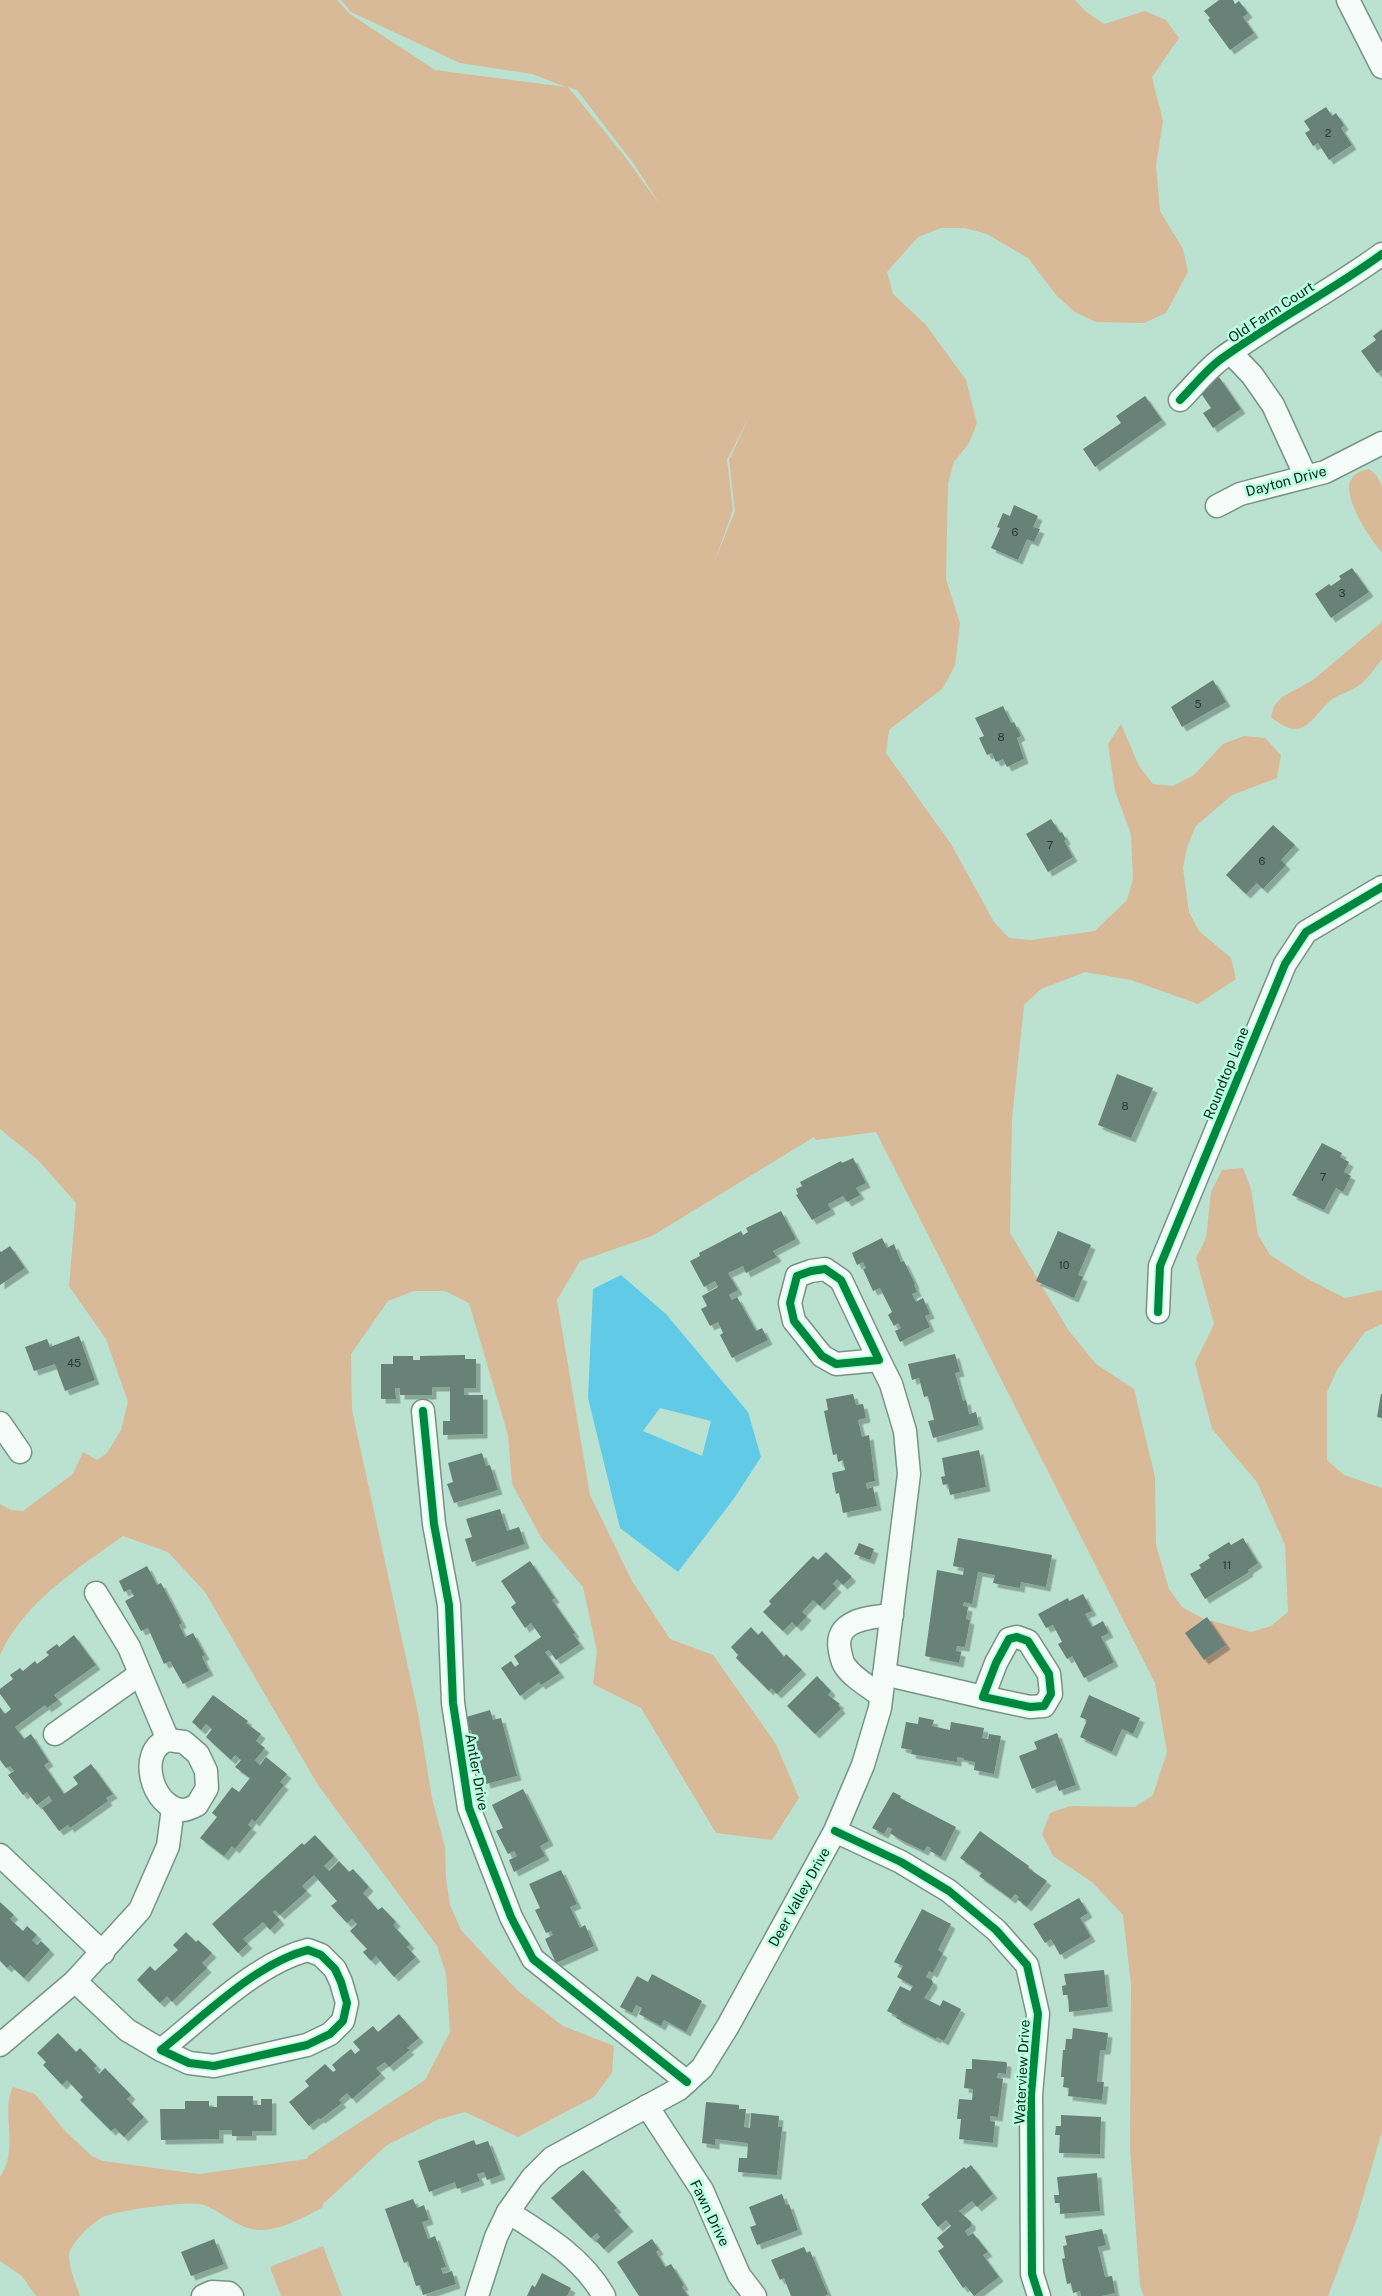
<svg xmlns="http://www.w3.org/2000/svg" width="1382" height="2296" font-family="'Public Sans',sans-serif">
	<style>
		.green { fill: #d8b998; fill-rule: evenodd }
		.water { fill: #61cae6; fill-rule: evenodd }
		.building { fill: #678179; filter: url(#shadow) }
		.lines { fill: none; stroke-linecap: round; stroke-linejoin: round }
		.minor-casing { stroke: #759487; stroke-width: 25 }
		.minor { stroke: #f5fbf8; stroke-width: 22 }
		.cycleway-casing { stroke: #b9fee1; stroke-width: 11 }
		.cycleway { stroke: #00873e; stroke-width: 8 }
		.labels { text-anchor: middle; stroke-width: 5; stroke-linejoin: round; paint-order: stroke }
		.number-label { font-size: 11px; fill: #213e33 }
		.street-label { font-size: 14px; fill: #0a271c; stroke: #b9fee1 }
	</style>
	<defs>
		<filter id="shadow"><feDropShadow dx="4.5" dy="4.5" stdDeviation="0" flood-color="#0004"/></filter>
	</defs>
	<rect width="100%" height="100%" fill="#bbe2d1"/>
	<g class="green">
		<path d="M0,0H337L350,14L435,70L566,87L532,74L460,63L351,12L341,0H1075L1085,11L1104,24L1145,11L1166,20L1179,38L1152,77L1163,121L1156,166L1160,211L1183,249L1188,272L1166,313L1144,323L1096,322L1075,312L1057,296L1028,258L987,234L965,228H941L918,237L887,272L893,294L926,325L966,380L977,423L969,443L954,462L948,484L946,579L960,623L955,666L943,688L889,730L886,753L951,844L994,922L1009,938L1031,940L1095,931L1127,900L1133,879L1131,834L1115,791L1108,744L1121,724L1139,766L1153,784L1173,786L1194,775L1223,744L1244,736L1265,738L1281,755L1277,778L1232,795L1196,826L1187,847L1183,868L1189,912L1199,931L1231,958L1236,979L1198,1004L1131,980L1085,972L1041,989L1024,1005L1012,1119L1010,1233L1069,1331L1096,1364L1134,1389L1155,1477L1156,1545L1169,1589L1182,1607L1202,1618L1251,1632L1271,1626L1288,1612L1285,1545L1257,1482L1212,1429L1195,1363L1214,1324L1196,1258L1206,1238L1211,1192L1222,1170L1243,1168L1251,1189L1258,1235L1270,1255L1306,1278L1345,1298L1382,1290V1324L1365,1332L1337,1370L1327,1392V1460L1344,1475L1382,1488V2132L1356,2221L1328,2296H1144L1140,2286L1130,2148L1131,1984L1123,1915L1092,1882L1053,1856L1042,1834L1050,1813L1070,1806L1135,1807L1153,1795L1167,1752L1155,1683L876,1132L816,1140L814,1137L652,1236L580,1261L557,1300L590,1495L632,1581L670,1639L713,1655L776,1744L799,1798L772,1840L716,1833L641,1708L593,1684L597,1651L583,1587L542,1539L512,1484L508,1435L469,1303L445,1291H414L388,1301L351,1354L352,1410L418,1713L432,1798L445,1847L446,1878L450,1905L461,1930L518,1991L563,2026L614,2046L612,2073L594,2097L518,2137L465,2112L437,2120L387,2145L323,2204L322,2208C302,2218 282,2230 259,2230C238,2229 223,2212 204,2205C190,2200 117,2210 103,2217C93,2222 69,2244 69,2256C69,2268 76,2284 80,2296H36L22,2276L0,2261V2177C20,2148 0,2111 13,2087L35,2094L66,2132L92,2156L103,2161L199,2174L307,2159L308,2156L425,2080L450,2032L446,1974L437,1946L318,1785L205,1592L168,1552L123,1536C77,1569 24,1602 0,1655V1504L11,1510L23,1511L73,1474L83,1452L97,1460L107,1453L121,1430L128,1402L106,1339L69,1286L76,1203L38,1160L0,1129ZM568,87L577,90L634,164L660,205L623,154ZM751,413L729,460L735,511L714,563L733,510L727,460Z"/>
		<path d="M1369,469L1377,476L1382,486V552C1370,540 1344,499 1350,482C1353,473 1361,471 1369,469Z"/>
		<path d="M1382,622V659C1376,667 1369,677 1362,683C1354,690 1343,693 1334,698C1313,712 1306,747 1271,717L1274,706L1282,697L1313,680Z"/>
		<polygon points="323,2246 342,2296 281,2296 270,2267"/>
	</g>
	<path class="water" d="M621,1275L666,1314L748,1412L761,1457L735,1497L678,1572L620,1528L588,1398L593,1289ZM660,1408L711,1421L702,1456L643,1431Z"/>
	<g class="building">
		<polygon points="1219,0 1233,0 1235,4 1239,1 1248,13 1243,17 1254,33 1230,50 1208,20 1210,18 1204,11"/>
		<polygon points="1326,107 1332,116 1336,113 1344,125 1341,128 1352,145 1329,160 1318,143 1313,146 1305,133 1310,130 1304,121"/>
		<polygon points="1382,329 1382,370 1377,373 1361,351 1376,340 1373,336"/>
		<polygon points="1211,376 1215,380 1219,377 1241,409 1213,428 1203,413 1211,408 1196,386"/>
		<polygon points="1145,396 1162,420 1095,467 1083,449 1121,423 1116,416"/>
		<polygon points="1014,505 1038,516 1033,527 1040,529 1034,542 1027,539 1018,560 991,548 1000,528 997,527 1003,513 1010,516"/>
		<polygon points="1352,568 1369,592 1331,618 1315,594 1329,584 1331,586 1341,579 1339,576"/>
		<polygon points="1213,680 1226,702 1182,727 1171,707"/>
		<polygon points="1003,706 1011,723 1014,722 1021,736 1017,738 1024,759 1007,767 1003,759 996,762 992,753 987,755 979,738 984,736 975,718"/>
		<polygon points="1051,819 1060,833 1062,832 1066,840 1064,841 1073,857 1048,872 1026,834"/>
		<polygon points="1273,825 1295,845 1281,860 1286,865 1263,889 1257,883 1246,894 1226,875"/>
		<polygon points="1117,1074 1153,1088 1131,1138 1098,1125"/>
		<polygon points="1322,1143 1342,1153 1340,1157 1349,1162 1344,1172 1351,1176 1343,1192 1336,1188 1324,1210 1292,1195"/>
		<polygon points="853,1158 866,1183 856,1188 860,1195 847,1202 843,1196 828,1204 831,1210 812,1220 796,1195 798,1194 796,1189 802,1186 800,1182 841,1161 842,1163"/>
		<polygon points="781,1211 796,1239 773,1251 777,1257 746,1273 743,1266 728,1273 738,1290 729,1295 732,1300 737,1297 756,1331 762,1328 768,1340 732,1358 720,1335 723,1333 718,1322 710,1326 701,1309 707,1306 702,1296 718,1287 715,1281 704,1287 690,1261 700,1256 699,1253 741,1231 743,1235 748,1232 746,1228"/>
		<polygon points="1058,1231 1091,1245 1078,1275 1083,1277 1074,1298 1036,1281"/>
		<polygon points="882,1238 887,1248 894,1244 901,1262 904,1261 915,1284 914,1285 917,1292 912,1294 916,1302 923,1298 930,1314 925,1316 930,1327 900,1342 895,1331 901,1328 898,1323 894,1326 888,1315 892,1312 880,1288 873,1291 863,1269 866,1268 863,1262 857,1265 852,1253"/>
		<polygon points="10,1246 25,1268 0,1285 0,1251 1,1252"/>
		<polygon points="79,1336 95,1380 65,1391 55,1364 34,1371 25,1347 47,1339 50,1347"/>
		<polygon points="955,1354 960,1372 955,1373 963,1401 966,1400 969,1414 976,1412 979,1425 933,1438 928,1421 934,1420 928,1396 924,1397 919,1378 912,1380 908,1364"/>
		<polygon points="465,1355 465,1359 476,1359 476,1388 464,1388 464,1395 483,1395 483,1434 443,1435 443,1421 450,1421 450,1387 432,1387 432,1395 400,1395 400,1388 395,1388 396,1399 381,1399 381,1364 393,1364 393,1356 413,1356 413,1360 420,1360 420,1356"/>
		<polygon points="853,1394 856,1405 863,1404 866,1418 858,1420 862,1437 869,1435 875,1481 866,1483 867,1489 873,1487 877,1506 843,1513 839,1493 836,1494 832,1473 845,1470 843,1460 838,1462 837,1454 833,1455 824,1411 828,1410 826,1399"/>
		<polygon points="1381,1394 1382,1394 1382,1418 1377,1417"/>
		<polygon points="979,1450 986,1487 950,1495 948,1484 943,1485 941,1477 945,1476 942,1458"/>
		<polygon points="482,1453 486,1466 490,1465 498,1490 454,1503 447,1484 453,1482 448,1463"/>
		<polygon points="500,1509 507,1531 519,1527 525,1544 472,1562 465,1539 472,1537 466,1519"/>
		<polygon points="958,1538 1052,1555 1046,1587 1021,1582 1020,1588 993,1583 995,1575 978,1572 972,1604 964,1602 963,1606 968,1607 966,1619 970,1620 965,1647 957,1646 956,1651 961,1652 959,1663 925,1656 937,1570 963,1575 964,1568 953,1566"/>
		<polygon points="1243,1538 1258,1563 1248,1570 1249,1572 1205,1599 1190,1574 1201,1568 1199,1565 1210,1558 1208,1555 1229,1542 1231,1545"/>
		<polygon points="859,1543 874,1549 870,1560 854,1554"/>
		<polygon points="826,1552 851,1576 851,1578 843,1585 837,1579 833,1584 837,1588 820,1606 813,1600 802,1612 807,1616 797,1627 792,1622 783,1631 763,1612 771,1604 769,1601 813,1556 818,1560"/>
		<polygon points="530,1561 555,1598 552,1600 575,1633 573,1634 580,1644 556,1660 549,1650 545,1652 560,1673 541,1685 539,1682 520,1696 501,1668 511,1661 515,1667 519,1664 514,1656 541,1637 531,1623 525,1628 511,1607 516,1603 501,1581"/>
		<polygon points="147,1566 157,1585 161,1583 182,1623 179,1625 185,1637 193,1633 205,1655 202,1657 209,1671 183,1684 170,1661 164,1664 148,1628 141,1631 125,1601 134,1596 130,1589 124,1592 119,1581"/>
		<polygon points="1083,1594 1092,1611 1085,1614 1092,1627 1103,1621 1109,1633 1101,1637 1114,1662 1084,1678 1072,1656 1067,1659 1058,1644 1062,1642 1053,1625 1046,1628 1038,1614 1068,1598 1069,1601"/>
		<polygon points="1207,1617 1226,1645 1204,1660 1185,1633"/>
		<polygon points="751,1627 758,1635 762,1631 784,1657 786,1654 802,1670 777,1694 771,1688 769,1691 736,1658 738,1655 731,1647"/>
		<polygon points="74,1635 96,1665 54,1695 58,1700 47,1708 45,1705 15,1727 24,1739 31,1734 49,1762 44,1765 64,1794 78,1784 73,1777 91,1764 113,1794 106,1798 108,1801 70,1828 68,1825 59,1831 42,1808 52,1801 49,1796 37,1805 27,1792 23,1795 8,1775 14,1771 10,1766 6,1768 0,1760 0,1707 5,1714 11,1709 0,1694 0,1689 13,1679 10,1675 20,1668 23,1671 35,1661 37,1664 49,1655 46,1652 57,1644 59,1647"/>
		<polygon points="817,1676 831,1691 828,1695 840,1704 838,1705 841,1709 815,1734 787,1706"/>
		<polygon points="213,1695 248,1721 246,1723 261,1734 256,1741 265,1748 255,1760 260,1765 266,1757 287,1774 280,1782 284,1785 255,1822 252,1819 248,1825 252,1828 235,1849 232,1846 224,1856 200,1838 217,1817 212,1813 232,1787 239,1792 250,1778 235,1767 241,1760 235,1755 231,1760 206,1737 212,1729 206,1724 201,1730 192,1722"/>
		<polygon points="1089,1695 1140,1718 1133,1734 1122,1729 1112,1752 1080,1737 1087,1720 1080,1717"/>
		<polygon points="490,1710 493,1720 501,1718 517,1776 486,1784 479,1758 471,1760 465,1738 472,1735 471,1730 459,1733 456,1720"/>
		<polygon points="919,1717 934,1720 932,1726 950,1730 951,1722 984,1728 982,1738 988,1739 989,1734 1001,1736 994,1774 974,1770 975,1762 964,1760 964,1758 957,1757 957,1762 911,1754 912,1750 901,1748 906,1722 918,1724"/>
		<polygon points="1057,1733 1076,1785 1059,1791 1055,1780 1032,1789 1019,1756 1037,1749 1034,1742"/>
		<polygon points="523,1789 549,1841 540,1846 545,1856 514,1872 509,1860 517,1856 514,1851 508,1854 496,1831 503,1828 492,1805"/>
		<polygon points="893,1792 901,1796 900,1798 956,1827 941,1857 930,1851 931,1848 927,1846 924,1851 901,1840 890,1833 892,1829 888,1827 884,1834 872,1828"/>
		<polygon points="980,1831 1029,1866 1028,1868 1047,1881 1027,1907 1017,1899 1019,1897 1015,1894 1011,1899 989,1883 979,1876 982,1873 960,1858"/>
		<polygon points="315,1835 334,1856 324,1866 329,1871 339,1861 349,1872 353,1869 369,1887 363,1893 378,1910 382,1907 396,1922 393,1925 410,1944 407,1947 416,1957 394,1977 376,1956 371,1961 363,1952 367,1949 350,1931 357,1924 352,1919 347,1923 331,1906 337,1901 314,1875 302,1886 307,1891 280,1915 275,1910 273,1912 280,1920 270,1930 263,1922 243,1939 248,1944 238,1953 212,1924 302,1843 304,1845"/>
		<polygon points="561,1870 577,1904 570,1907 580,1928 585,1925 594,1946 556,1963 545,1939 553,1935 551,1931 546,1933 535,1910 540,1908 529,1884"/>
		<polygon points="1079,1898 1088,1913 1080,1918 1091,1937 1060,1955 1051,1939 1045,1943 1033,1924"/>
		<polygon points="0,1902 14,1915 10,1919 23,1931 27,1926 37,1935 32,1940 37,1945 41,1941 50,1950 24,1978 10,1965 7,1968 0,1961"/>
		<polygon points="922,1909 951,1924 938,1950 943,1953 933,1973 929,1971 926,1977 932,1980 933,1984 924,1998 940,2006 943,2000 961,2009 944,2041 937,2037 936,2039 896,2018 897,2016 887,2011 900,1986 910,1991 913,1986 897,1977 903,1966 894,1962"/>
		<polygon points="186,1932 196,1942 198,1940 212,1953 202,1963 207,1968 172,2002 167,1996 160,2003 137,1980 150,1966 155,1971 178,1950 173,1945"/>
		<polygon points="1104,1970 1108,2007 1069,2012 1068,1995 1063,1995 1062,1986 1066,1985 1064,1974"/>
		<polygon points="652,1974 702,2001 686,2032 664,2020 661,2026 639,2014 642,2008 636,2005 632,2013 620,2007 637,1976 648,1982"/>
		<polygon points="399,2014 419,2038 407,2048 410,2050 389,2067 385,2062 376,2068 381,2074 368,2085 352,2099 347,2093 339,2100 342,2103 321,2119 319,2118 309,2126 289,2102 309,2086 305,2081 325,2064 333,2072 336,2070 332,2065 341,2057 351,2049 355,2054 360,2050 353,2042 373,2026 378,2032"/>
		<polygon points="1073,2028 1108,2033 1106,2050 1100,2050 1097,2082 1104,2082 1102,2100 1068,2096 1069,2088 1063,2087 1064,2077 1061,2077 1063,2050 1065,2050 1066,2039 1072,2039"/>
		<polygon points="58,2033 76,2052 80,2048 97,2066 94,2068 99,2074 105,2068 131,2095 127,2099 144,2117 124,2137 115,2128 111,2131 80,2100 83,2097 67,2080 62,2085 43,2065 46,2062 37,2053"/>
		<polygon points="972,2059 1006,2062 1007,2064 1006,2074 998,2073 997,2078 1003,2079 998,2117 990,2116 990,2121 995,2122 993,2143 959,2139 961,2119 957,2119 959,2099 972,2100 973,2089 964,2088 966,2069 972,2069"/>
		<polygon points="217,2096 253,2096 253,2105 261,2105 261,2099 272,2099 272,2131 252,2131 252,2136 232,2136 232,2130 219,2130 219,2139 161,2140 160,2109 185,2109 185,2101 209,2101 209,2107 217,2107"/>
		<polygon points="706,2102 739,2105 739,2109 746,2109 744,2127 750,2128 751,2113 779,2116 778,2127 782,2127 777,2175 738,2172 739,2158 747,2158 748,2143 715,2139 715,2145 702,2143"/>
		<polygon points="1061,2115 1101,2117 1100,2154 1059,2153 1060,2135 1055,2135 1056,2126 1061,2126"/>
		<polygon points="474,2140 476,2145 488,2141 501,2175 487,2180 484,2172 477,2174 480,2181 457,2189 455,2182 429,2192 418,2161"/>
		<polygon points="971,2165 993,2194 977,2207 972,2201 959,2211 971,2222 971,2226 965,2231 968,2236 973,2233 988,2252 983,2255 999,2277 974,2296 966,2286 963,2288 938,2251 944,2247 937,2238 951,2226 946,2220 938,2227 921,2204 930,2197 928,2195 964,2167 966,2169"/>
		<polygon points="583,2170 617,2208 614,2210 629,2227 604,2249 596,2241 600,2237 597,2233 591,2238 551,2198"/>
		<polygon points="1097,2173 1100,2211 1060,2214 1060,2203 1055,2203 1054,2195 1059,2195 1057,2177"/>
		<polygon points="782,2194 786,2205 789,2204 798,2230 757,2245 750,2227 756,2225 749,2207"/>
		<polygon points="413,2199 417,2208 424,2205 429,2220 422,2222 428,2239 435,2236 446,2267 441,2268 443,2274 452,2271 456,2284 423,2295 420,2285 416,2286 408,2261 404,2263 385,2209"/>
		<polygon points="1102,2229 1106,2245 1098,2247 1105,2277 1112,2276 1115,2293 1102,2296 1081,2296 1080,2291 1073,2293 1071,2283 1067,2284 1062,2259 1065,2258 1063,2246 1067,2245 1065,2236"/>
		<polygon points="214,2239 224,2264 191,2276 181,2252"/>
		<polygon points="652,2239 659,2250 656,2252 665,2267 671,2264 684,2285 682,2287 688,2296 639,2296 617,2262"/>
		<polygon points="804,2247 807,2253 810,2251 828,2294 825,2296 791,2296 784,2278 780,2280 771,2260"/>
		<polygon points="542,2273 571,2288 567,2296 527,2296 532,2285 535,2287"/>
	</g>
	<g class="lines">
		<g class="minor-casing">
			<g id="minor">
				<polyline points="1348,0 1382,67"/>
				<polyline points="1231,353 1252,375 1273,405 1306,477"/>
				<path d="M1180,400C1193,387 1206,370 1221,359C1273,321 1330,292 1382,254"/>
				<polyline points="1217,506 1240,494 1325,472 1382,443"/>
				<polygon points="825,1269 841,1280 879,1360 836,1364 822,1356 794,1321 790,1303 797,1276 811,1271"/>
				<polyline points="1158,1312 1160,1266 1285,964 1306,932 1382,887"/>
				<polyline points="423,1411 434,1524 449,1605 453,1703 469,1808 511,1917 533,1959 687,2082"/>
				<polyline points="0,1423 20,1452"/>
				<polyline points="96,1593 129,1647 168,1740"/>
				<polygon points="1017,1637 1028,1641 1049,1674 1051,1694 1044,1706 1030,1707 983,1697 996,1663 1009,1639"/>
				<polyline points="884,1674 983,1697"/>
				<path d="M881,1696C870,1687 853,1678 845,1666C842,1662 841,1656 840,1651C833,1620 869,1617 892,1615"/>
				<polyline points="55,1734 140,1674"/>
				<path d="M168,1740L184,1742L198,1754L206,1771L207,1788L197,1805C193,1807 187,1810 183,1810C152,1809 136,1750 168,1740Z"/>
				<polyline points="835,1831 901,1862 949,1891 996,1930 1027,1965 1038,2014 1031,2095 1032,2274 1039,2296"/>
				<polyline points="0,1855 103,1953"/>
				<path d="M308,1950L321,1955L335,1969L341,1982L347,2003L343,2021L330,2034L307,2045L214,2066L189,2063L161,2050C203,2017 256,1963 308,1950Z"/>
				<polyline points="75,1981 127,2030 161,2050"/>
				<polyline points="0,2045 75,1981 140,1910 168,1846 173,1808"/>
				<polyline points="647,2106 702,2190 739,2275 755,2296"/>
				<path d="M508,2212C544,2235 582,2257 604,2296"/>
				<polyline points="203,2296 212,2292 229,2293 232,2296"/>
				<polyline points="477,2296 496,2237 508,2212 532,2178 552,2158 679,2089 702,2068 728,2026 835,1831 863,1765 880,1708 909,1474 905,1431 891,1384 879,1360"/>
			</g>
		</g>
		<use href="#minor" class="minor"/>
		<g class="cycleway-casing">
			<g id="cycleway">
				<path d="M1180,400C1193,387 1206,370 1221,359C1273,321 1330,292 1382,254"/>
				<polygon points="825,1269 841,1280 879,1360 836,1364 822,1356 794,1321 790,1303 797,1276 811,1271"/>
				<polyline points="1158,1312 1160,1266 1285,964 1306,932 1382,887"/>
				<polyline points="423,1411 434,1524 449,1605 453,1703 469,1808 511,1917 533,1959 687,2082"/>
				<polygon points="1017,1637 1028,1641 1049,1674 1051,1694 1044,1706 1030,1707 983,1697 996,1663 1009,1639"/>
				<polyline points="835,1831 901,1862 949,1891 996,1930 1027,1965 1038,2014 1031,2095 1032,2274 1039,2296"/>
				<path d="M308,1950L321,1955L335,1969L341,1982L347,2003L343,2021L330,2034L307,2045L214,2066L189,2063L161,2050C203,2017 256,1963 308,1950Z"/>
			</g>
		</g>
		<use href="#cycleway" class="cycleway"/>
	</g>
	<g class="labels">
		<g class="number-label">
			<text x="1328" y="137">2</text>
			<text x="1015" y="536">6</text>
			<text x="1342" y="597">3</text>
			<text x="1198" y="708">5</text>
			<text x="1001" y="741">8</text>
			<text x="1050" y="849">7</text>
			<text x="1262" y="865">6</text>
			<text x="1125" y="1110">8</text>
			<text x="1323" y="1181">7</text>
			<text x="1064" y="1269">10</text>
			<text x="74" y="1367">45</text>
			<text x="1227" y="1569">11</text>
		</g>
		<g class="street-label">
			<text transform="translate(1271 312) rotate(-33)" y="5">Old Farm Court</text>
			<text transform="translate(1286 481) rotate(-15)" y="5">Dayton Drive</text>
			<text transform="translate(1226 1073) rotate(-68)" y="5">Roundtop Lane</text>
			<text transform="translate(477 1772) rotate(80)" y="5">Antler Drive</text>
			<text transform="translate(799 1897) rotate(-61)" y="5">Deer Valley Drive</text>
			<text transform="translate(1022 2072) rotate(-87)" y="5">Waterview Drive</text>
			<text transform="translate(710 2213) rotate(64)" y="5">Fawn Drive</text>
		</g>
	</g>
</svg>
